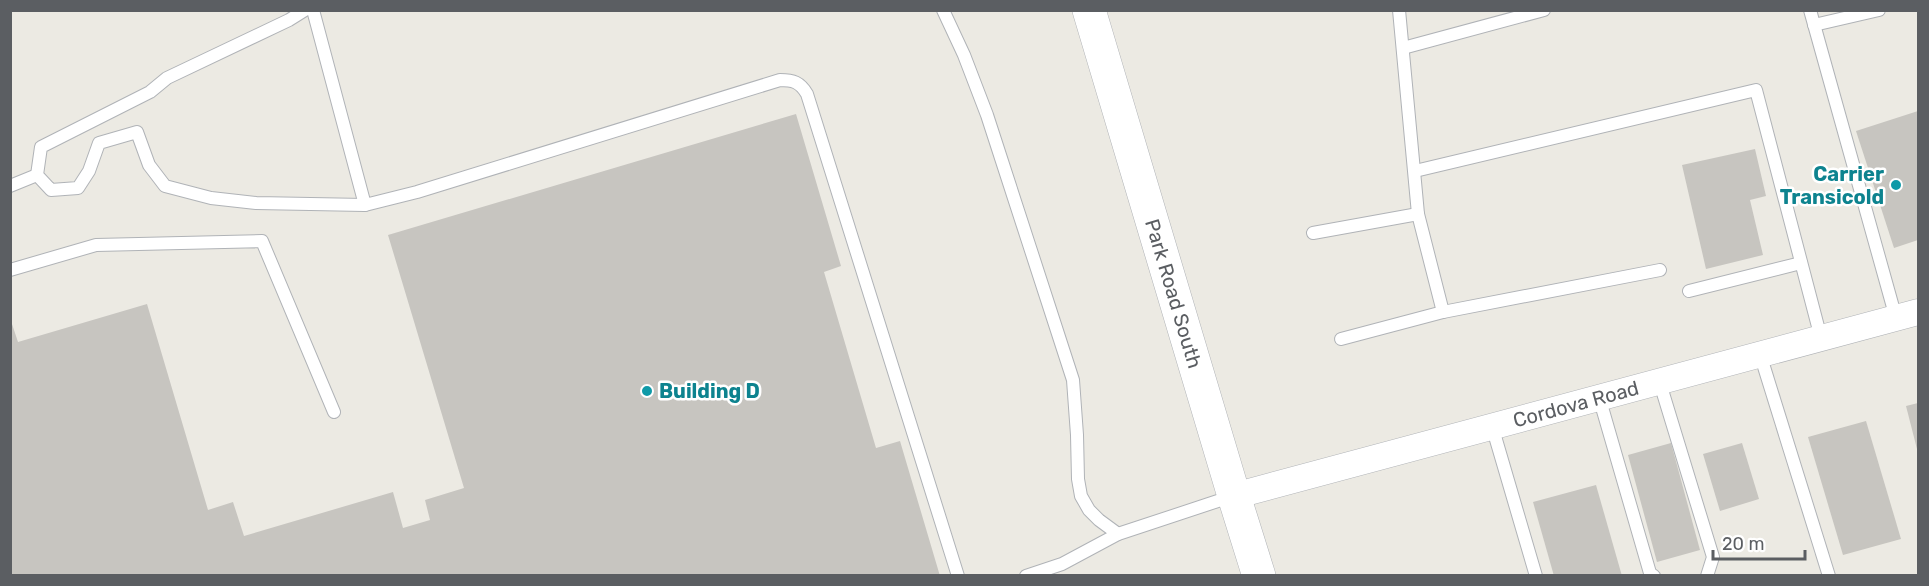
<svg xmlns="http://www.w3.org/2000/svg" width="1929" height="586" font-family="Rubik,sans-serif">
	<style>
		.building { fill: #c7c5c0 }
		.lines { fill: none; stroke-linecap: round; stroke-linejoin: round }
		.service-casing { stroke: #b0b3b7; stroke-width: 14 }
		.minor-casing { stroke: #b0b3b7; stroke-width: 27 }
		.secondary-casing { stroke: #afb2b6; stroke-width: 34 }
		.service { stroke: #fff; stroke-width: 12 }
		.minor { stroke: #fff; stroke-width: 26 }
		.secondary { stroke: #fff; stroke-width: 33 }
		.culture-dot { fill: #0f9aa8; stroke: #fff; stroke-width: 2 }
		.labels { text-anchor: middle; stroke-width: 5; stroke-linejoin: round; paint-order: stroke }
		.culture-label { font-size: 20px; font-weight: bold; fill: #0d838f; stroke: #fff; text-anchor: end }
		.street-label { font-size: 20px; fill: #5b5e62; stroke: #fff }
	</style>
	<rect width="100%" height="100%" fill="#eceae3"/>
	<g class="building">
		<polygon points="1918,111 1918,240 1894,248 1856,131"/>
		<polygon points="796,114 841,266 824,272 876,448 900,441 940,576 10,576 10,318 18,342 147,304 208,510 233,502 244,536 393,492 403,528 430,520 425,500 464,488 388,235"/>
		<polygon points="1755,149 1766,196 1750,200 1763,255 1706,269 1682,165"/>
		<polygon points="1918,403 1918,453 1906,406"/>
		<polygon points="1866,421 1901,539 1843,555 1808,437"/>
		<polygon points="1671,443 1700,550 1657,562 1628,455"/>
		<polygon points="1742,443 1759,499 1720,511 1703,454"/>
		<polygon points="1596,485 1622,576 1554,576 1533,502"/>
	</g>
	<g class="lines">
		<g class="service-casing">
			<g id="service">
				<polyline points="305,10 289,20 167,78 150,92 41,147 37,175 51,190 78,188 89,171 99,143 137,132 149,165 165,186 211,198 256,203 365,205"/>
				<path d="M313,10L365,205L417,192L780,80C793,80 800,82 807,94L958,576"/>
				<polyline points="943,10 964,55 987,115 1073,380 1077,435 1078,479 1081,496 1089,510 1099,520 1118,534"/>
				<polyline points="1399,10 1418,214 1443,312 1660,270"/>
				<polyline points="1810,10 1896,318"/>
				<polyline points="1814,25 1879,10"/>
				<polyline points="1403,48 1544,10"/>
				<polyline points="1415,171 1756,90 1821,338"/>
				<polyline points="10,186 37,175"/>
				<polyline points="1313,233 1418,214"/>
				<polyline points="10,270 96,245 262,241 334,412"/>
				<polyline points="1689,291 1801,263"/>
				<polyline points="1341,339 1443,312"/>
				<polyline points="1760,354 1829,576"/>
				<polyline points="1659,380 1713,557 1707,576"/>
				<polyline points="1599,397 1650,573 1654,576"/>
				<polyline points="1492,426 1536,576"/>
				<polyline points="1026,576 1062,564 1118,534 1233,496"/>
			</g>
		</g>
		<g class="minor-casing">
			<g id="minor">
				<path id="s1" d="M1234,496L1918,312"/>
			</g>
		</g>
		<g class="secondary-casing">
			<g id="secondary">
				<path id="s2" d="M1089,10L1234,496L1259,576"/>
			</g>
		</g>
		<use href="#service" class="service"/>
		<use href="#minor" class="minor"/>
		<use href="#secondary" class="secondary"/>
	</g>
	<g class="culture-dot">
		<circle cx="1896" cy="185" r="6"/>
		<circle cx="647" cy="391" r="6"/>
	</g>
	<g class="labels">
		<g class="culture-label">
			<text x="1884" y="181">Carrier<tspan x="1884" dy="23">Transicold</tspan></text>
			<text x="659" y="398" text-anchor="start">Building D</text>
		</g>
		<g class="street-label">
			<text dy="7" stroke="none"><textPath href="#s2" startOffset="296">Park Road South</textPath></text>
			<text dy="7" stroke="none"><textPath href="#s1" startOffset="354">Cordova Road</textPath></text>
		</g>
	</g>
	<rect width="1929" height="586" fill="none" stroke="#5b5e62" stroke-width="24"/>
	<path d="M1713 550v9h92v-9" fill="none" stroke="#5b5e62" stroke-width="3"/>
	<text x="1722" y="550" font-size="18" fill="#5b5e62" stroke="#ffffff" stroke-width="4.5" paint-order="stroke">20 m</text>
</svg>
